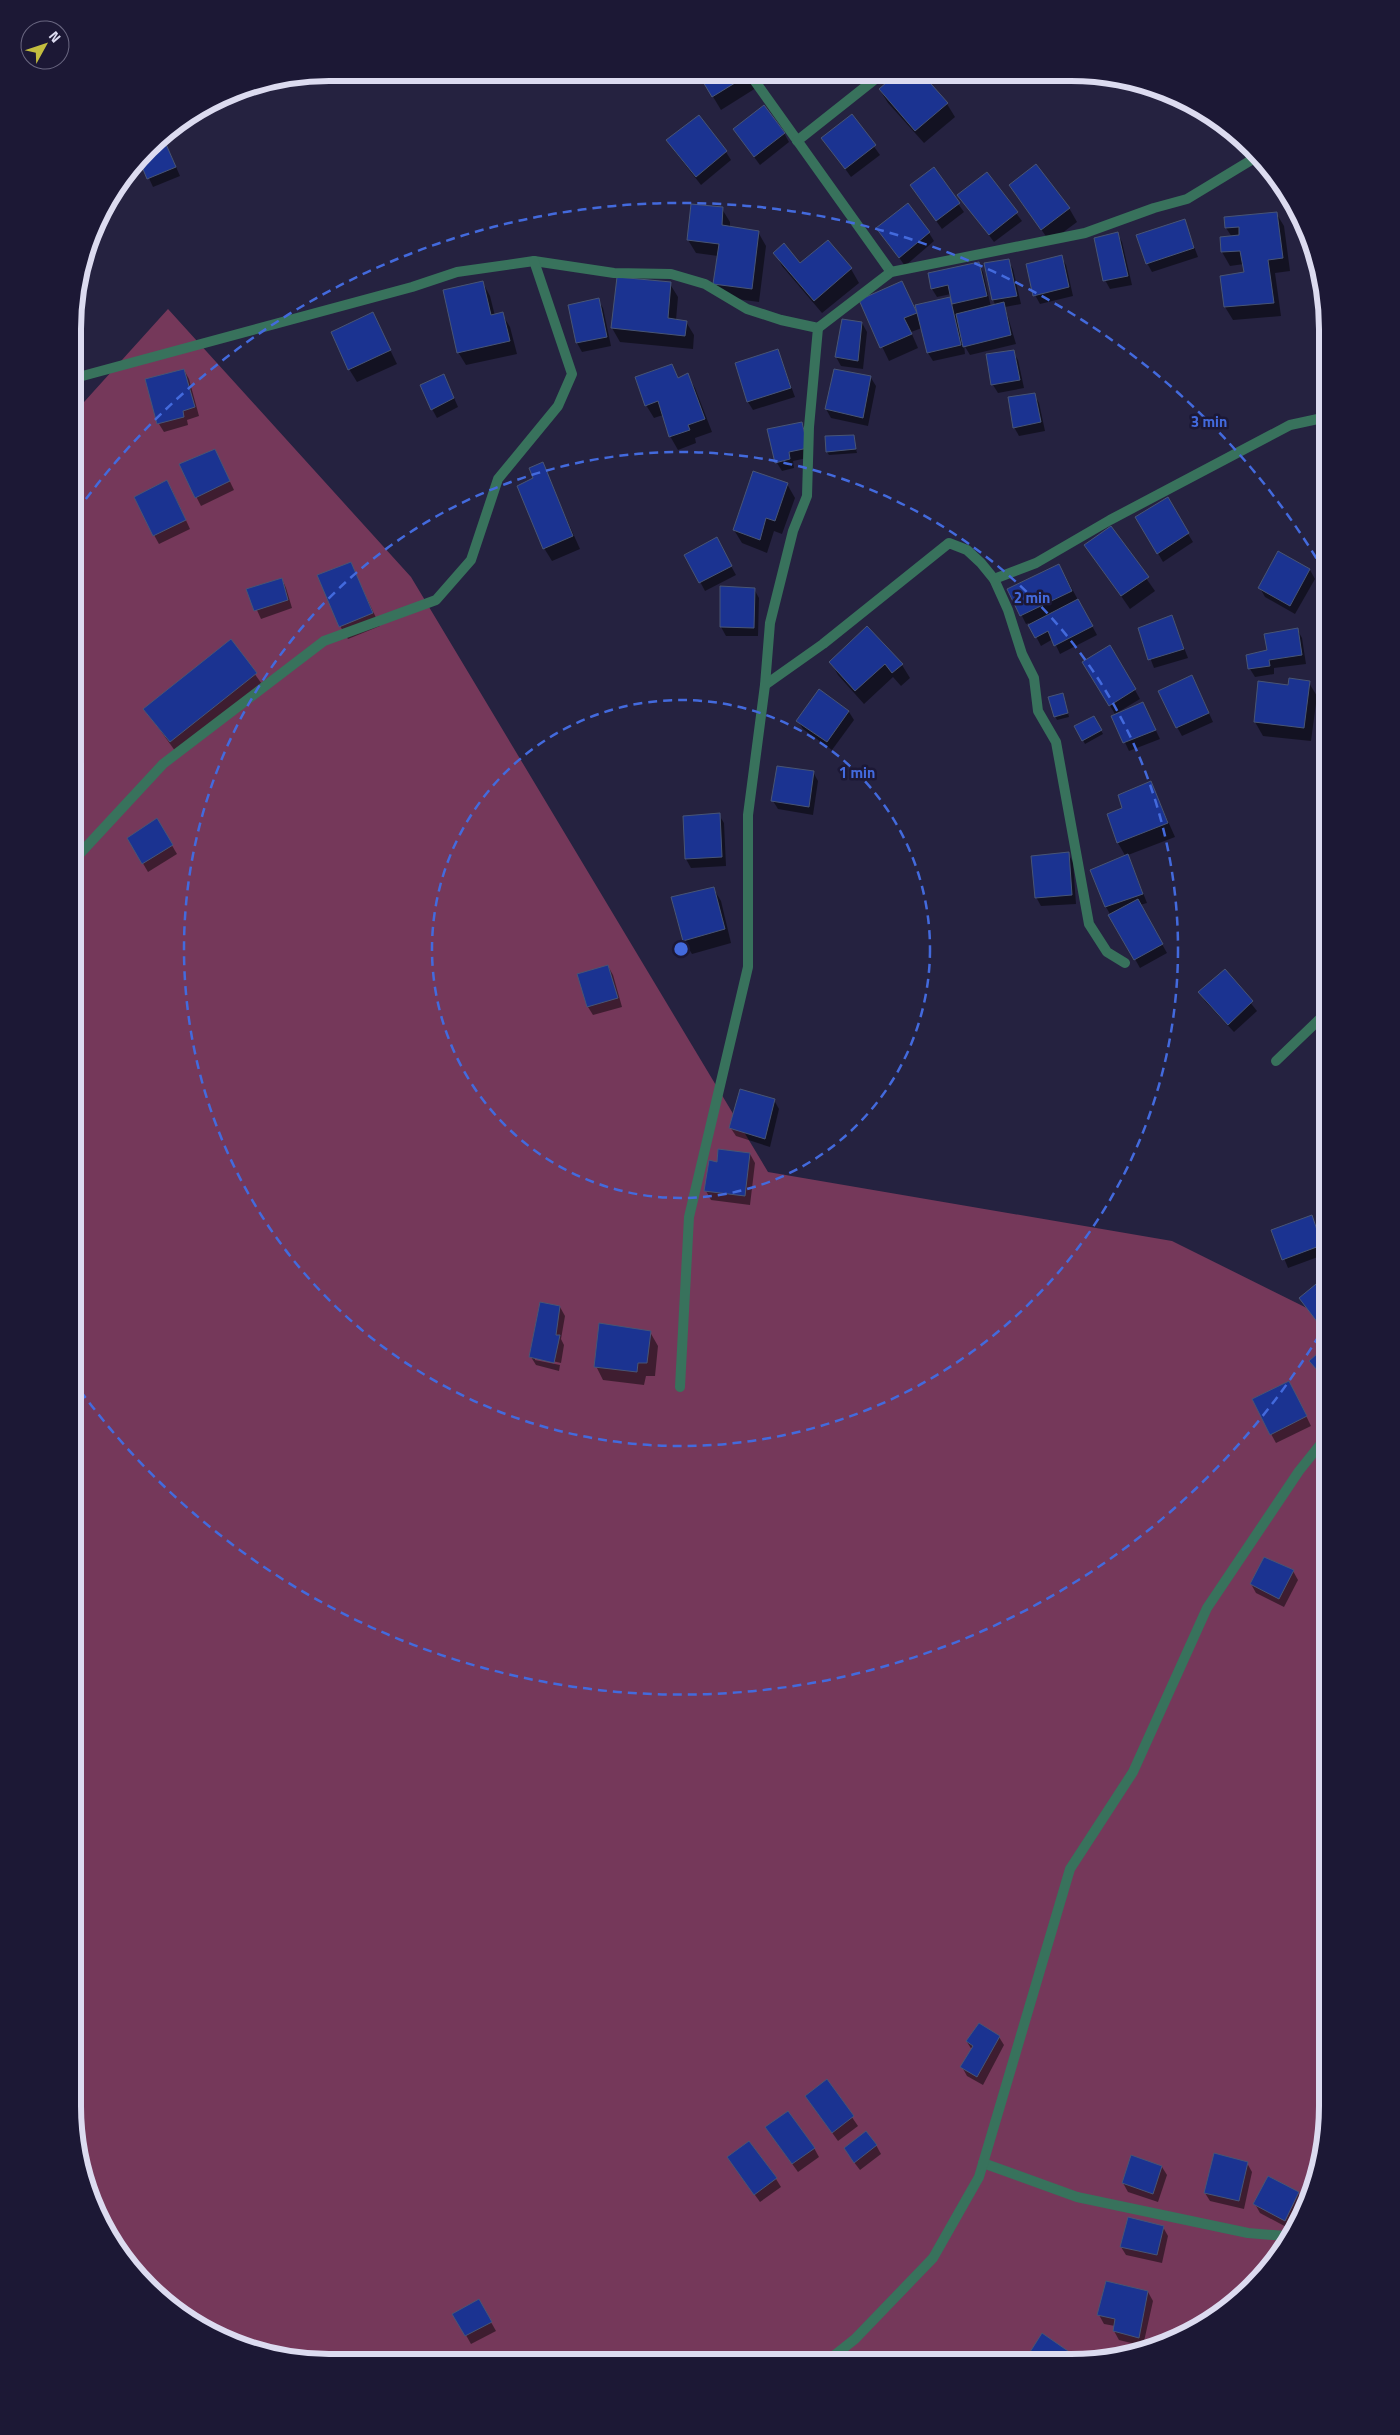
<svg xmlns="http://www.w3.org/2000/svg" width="1400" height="2435" font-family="'Titillium Web',sans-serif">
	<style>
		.green { fill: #75385a }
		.shadow { fill: #0007 }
		.building { fill: #1b3391; stroke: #485575 }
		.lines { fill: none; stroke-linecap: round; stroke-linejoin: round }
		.minor { stroke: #38725c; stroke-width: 10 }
		.ring { fill: none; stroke: #436add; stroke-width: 2.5; stroke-dasharray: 9 6 }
		.rim { fill: none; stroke: #dcdbf0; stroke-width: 6 }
		.centre { fill: #436add; stroke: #1c1835; stroke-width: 2.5 }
		.ring-label { font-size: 15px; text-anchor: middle; font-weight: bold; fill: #436add; stroke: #1c1835; stroke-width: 5; stroke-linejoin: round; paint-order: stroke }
	</style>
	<rect width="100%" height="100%" fill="#252240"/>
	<polygon class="green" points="168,309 411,577 768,1172 1172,1241 1327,1318 1327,2123 1308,2204 1274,2262 1227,2310 1154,2349 1071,2362 295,2360 216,2336 160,2299 116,2249 86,2189 73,2106 75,412"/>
	<g class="shadow">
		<polygon points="700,75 748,75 756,88 721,110"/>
		<polygon points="895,76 922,76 947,104 955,117 924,143 888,103 880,90"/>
		<polygon points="852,116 880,155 851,177 823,138"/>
		<polygon points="784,133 789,142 760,165 740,138"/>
		<polygon points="162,135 180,176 153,187 141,161"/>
		<polygon points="673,149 726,152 731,160 701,185"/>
		<polygon points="933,169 964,212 942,229 911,186"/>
		<polygon points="987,174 1022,221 994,242 959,195"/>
		<polygon points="1010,185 1069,208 1077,222 1050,242"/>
		<polygon points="722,209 730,222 730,228 758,232 766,246 759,302 722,297 715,284 718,256 696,253 688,240"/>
		<polygon points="1276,213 1284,226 1290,271 1275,273 1281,316 1233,320 1225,307 1222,277 1245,273 1244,264 1230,266 1222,252 1221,238 1232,237 1226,228"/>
		<polygon points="1184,220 1198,257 1152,272 1147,263"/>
		<polygon points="878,228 929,233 934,241 905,266"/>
		<polygon points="1117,233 1122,242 1132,285 1110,289 1105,280"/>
		<polygon points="828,241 851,269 859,283 822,313 782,266 775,253 800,265"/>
		<polygon points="1061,257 1066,265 1073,296 1040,304 1035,295"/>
		<polygon points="1008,260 1013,269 1021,304 1005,307 1016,344 970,355 964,345 965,354 933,361 928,353 922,328 911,332 918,348 889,361 860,301 901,282 918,314 949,299 953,306 951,294 937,297 932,289 930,274 978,263 983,272 991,307 996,306 993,300"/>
		<polygon points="618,278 670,284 678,297 676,320 686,322 694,335 693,349 620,342 612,328"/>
		<polygon points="483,283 490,296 495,316 502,314 510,327 517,354 466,365 458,352"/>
		<polygon points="598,300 603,308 611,346 582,352 577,343 569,306"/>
		<polygon points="372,313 397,364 357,382 349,369"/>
		<polygon points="843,320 862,323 867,332 863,369 841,366 836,357"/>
		<polygon points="778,351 795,397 753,410 748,402 736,364"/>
		<polygon points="1013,352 1018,360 1024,388 998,393 993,385"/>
		<polygon points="671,366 679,379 687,375 695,388 712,432 695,438 696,443 678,450 670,436 663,415 654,418 646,405"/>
		<polygon points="184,370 189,379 199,416 187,420 188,425 164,432 159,424 146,380"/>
		<polygon points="871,378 876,386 868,426 831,418 826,409"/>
		<polygon points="448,384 458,407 437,418 432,409"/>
		<polygon points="1034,394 1039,403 1045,431 1019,436 1014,427"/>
		<polygon points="802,423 807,432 812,457 793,461 794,468 782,471 777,463 769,430"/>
		<polygon points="853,436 857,453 829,455 827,452"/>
		<polygon points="219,459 234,490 201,506 180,465"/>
		<polygon points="542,464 580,549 552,561 544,548"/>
		<polygon points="787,484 795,498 782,534 774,531 767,553 742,543 734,530"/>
		<polygon points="172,490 190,529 159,544 154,535"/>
		<polygon points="1167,499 1193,542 1163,562 1137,517"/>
		<polygon points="1111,528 1155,591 1130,609 1086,545"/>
		<polygon points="716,539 736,575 705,591 686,555"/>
		<polygon points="1279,553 1310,570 1315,579 1295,614 1265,597 1260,588"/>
		<polygon points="350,563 380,626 348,639 340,626"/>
		<polygon points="1064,574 1097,635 1060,654 1053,639 1041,646 1029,623 1026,624 1009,590"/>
		<polygon points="282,579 286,588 292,608 261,619 248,590"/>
		<polygon points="754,589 759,598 758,636 726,636 721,627"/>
		<polygon points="1172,617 1188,658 1154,668 1139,629"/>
		<polygon points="867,628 902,665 910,678 901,686 893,677 864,704 838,675 831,662"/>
		<polygon points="1297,629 1302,638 1306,664 1274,668 1274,674 1255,677 1250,669 1247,656 1268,651"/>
		<polygon points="1327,639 1327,680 1319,641"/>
		<polygon points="231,641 264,687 178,755 145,709"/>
		<polygon points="1110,646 1140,699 1115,714 1084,662"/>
		<polygon points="1309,683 1317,696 1311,741 1263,736 1255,722"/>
		<polygon points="1196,685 1213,722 1182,736 1177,727"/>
		<polygon points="1064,698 1069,717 1057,720 1055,716"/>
		<polygon points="849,712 854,720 832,750 803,729 798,721"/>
		<polygon points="1147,712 1160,739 1129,751 1113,717"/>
		<polygon points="1094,718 1103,734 1085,744 1076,727"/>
		<polygon points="813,772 818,781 813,815 778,809 773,801"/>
		<polygon points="1151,783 1175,837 1128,855 1147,903 1140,905 1167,953 1140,968 1106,907 1126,857 1118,843 1109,815 1124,809"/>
		<polygon points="719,815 724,823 726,866 691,868 686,859 684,817"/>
		<polygon points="157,820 177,854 148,872 128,838"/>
		<polygon points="1068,854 1073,862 1076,904 1041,906 1036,897"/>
		<polygon points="713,888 721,901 731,943 692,954 684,941"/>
		<polygon points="608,966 613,975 622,1007 593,1015 588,1007 579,975"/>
		<polygon points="1225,971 1257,1011 1234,1032 1205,1001 1200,992"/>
		<polygon points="774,1100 779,1109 770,1147 736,1136 730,1127"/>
		<polygon points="750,1154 755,1163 750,1205 711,1200 706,1191 710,1162 718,1164"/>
		<polygon points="1311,1216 1326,1254 1288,1268 1273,1231"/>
		<polygon points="1327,1277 1327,1328 1324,1331 1300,1298"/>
		<polygon points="560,1307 565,1316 561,1339 564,1345 561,1363 535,1357 535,1360 560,1365 559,1371 536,1365 531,1357"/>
		<polygon points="650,1332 658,1346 655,1376 646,1376 644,1385 603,1380 596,1366"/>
		<polygon points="1327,1347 1327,1383 1311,1362"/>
		<polygon points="73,1377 76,1377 81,1386 81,1431 73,1432"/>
		<polygon points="1294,1391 1311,1426 1276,1443 1271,1434"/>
		<polygon points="1293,1571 1298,1580 1284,1607 1256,1593 1251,1584"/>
		<polygon points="999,2037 1004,2045 983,2085 967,2076 962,2067 972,2050 967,2042"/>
		<polygon points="827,2081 858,2126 838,2141 806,2096"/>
		<polygon points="772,2136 814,2148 819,2157 798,2172"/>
		<polygon points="876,2145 881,2154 860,2170 850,2157"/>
		<polygon points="1247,2163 1252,2172 1244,2209 1210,2201 1205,2193"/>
		<polygon points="734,2166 776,2179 781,2187 760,2202"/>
		<polygon points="1162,2167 1167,2175 1158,2202 1128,2192 1123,2183"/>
		<polygon points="1298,2193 1303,2201 1290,2229 1260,2213 1255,2204"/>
		<polygon points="1163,2227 1168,2236 1162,2263 1126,2255 1121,2247"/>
		<polygon points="1148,2292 1153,2301 1143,2346 1119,2340 1114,2331 1115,2326 1104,2324 1099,2315"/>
		<polygon points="479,2301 496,2331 471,2344 454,2314"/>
		<polygon points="1031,2352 1067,2352 1072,2360 1071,2362 1028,2362 1031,2357 1036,2360"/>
	</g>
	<g class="building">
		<polygon points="699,75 748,75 712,97"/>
		<polygon points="894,76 924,76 948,103 915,131 879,89"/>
		<polygon points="764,105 785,133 754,157 733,129"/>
		<polygon points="852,114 876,145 845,169 821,138"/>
		<polygon points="699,115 727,151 696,177 666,140"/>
		<polygon points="162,135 176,167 147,179 140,162"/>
		<polygon points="1036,164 1070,208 1041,230 1009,185"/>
		<polygon points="934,167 960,203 936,221 910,185"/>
		<polygon points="987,172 1018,212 989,235 957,195"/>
		<polygon points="908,203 930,232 899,258 876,228"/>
		<polygon points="691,204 723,207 722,225 759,231 752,289 713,284 719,244 687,240"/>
		<polygon points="1277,212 1283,258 1268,260 1274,303 1224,307 1220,276 1244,272 1240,251 1221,252 1220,237 1239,235 1239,227 1225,228 1224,217"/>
		<polygon points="1185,219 1194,248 1146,264 1136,235"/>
		<polygon points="1118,232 1128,276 1103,281 1094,238"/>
		<polygon points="828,240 852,268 814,301 773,253 784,243 800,263"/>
		<polygon points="1062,255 1069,287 1033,296 1026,264"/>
		<polygon points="1009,259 1017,296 992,300 984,263"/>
		<polygon points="979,262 987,296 952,304 948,285 931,289 928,273"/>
		<polygon points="617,277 671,282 668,318 687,321 685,336 611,328"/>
		<polygon points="483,281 491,315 503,312 510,341 457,353 443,290"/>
		<polygon points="902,281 917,313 904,318 912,334 880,348 859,300"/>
		<polygon points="950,297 961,345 927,353 915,305"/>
		<polygon points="599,298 607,337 576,343 568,305"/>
		<polygon points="1004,302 1011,335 963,347 956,314"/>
		<polygon points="373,312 391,350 348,370 331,332"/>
		<polygon points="842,319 862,322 858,361 835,357"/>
		<polygon points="778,349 791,388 747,402 735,363"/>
		<polygon points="1014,350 1020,380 991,385 986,354"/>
		<polygon points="672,364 678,378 688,373 705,419 688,425 690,430 669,437 658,401 645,406 635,377"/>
		<polygon points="184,369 195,407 183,411 184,417 157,424 145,379"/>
		<polygon points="834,369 871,376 863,418 825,409"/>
		<polygon points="444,374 454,398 431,410 420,385"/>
		<polygon points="1035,393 1041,422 1013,428 1008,397"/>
		<polygon points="802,422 808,448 789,452 790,459 775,463 767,429"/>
		<polygon points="854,435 856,449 826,452 825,436"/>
		<polygon points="215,449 230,481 195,498 179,464"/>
		<polygon points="543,462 573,536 543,549 517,486 533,478 529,468"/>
		<polygon points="753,471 788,483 775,521 766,518 760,540 733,530"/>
		<polygon points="167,480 186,520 153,536 134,497"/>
		<polygon points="1168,497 1189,533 1157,554 1135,517"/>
		<polygon points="1111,526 1149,577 1121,596 1084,545"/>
		<polygon points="717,537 732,566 699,583 684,555"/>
		<polygon points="1278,551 1310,569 1290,606 1258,588"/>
		<polygon points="351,562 373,613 339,627 317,575"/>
		<polygon points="1059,564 1072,591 1020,616 1007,589"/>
		<polygon points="282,578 288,600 254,611 246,589"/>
		<polygon points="720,586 755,588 754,628 720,627"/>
		<polygon points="1078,599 1093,626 1054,646 1048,631 1035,638 1028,625"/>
		<polygon points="1324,603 1327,603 1327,635 1326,635"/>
		<polygon points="1172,615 1184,649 1148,660 1138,628"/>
		<polygon points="867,626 903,664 892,673 885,664 855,691 829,662"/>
		<polygon points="1298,628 1302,655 1269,660 1270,666 1248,669 1246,655 1267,650 1264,634"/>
		<polygon points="1327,638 1327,675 1324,676 1318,640"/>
		<polygon points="231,639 257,673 170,742 143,709"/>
		<polygon points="1110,645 1136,689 1109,706 1082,662"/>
		<polygon points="1192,675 1209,713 1176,728 1158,691"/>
		<polygon points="1289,678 1310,681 1304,728 1254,722 1258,681 1288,685"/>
		<polygon points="819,689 849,711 827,742 796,721"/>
		<polygon points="1063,693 1068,713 1054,717 1048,697"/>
		<polygon points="1143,702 1156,730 1123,743 1111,716"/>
		<polygon points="1094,716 1102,730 1082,741 1074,726"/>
		<polygon points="777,766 814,771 809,807 771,801"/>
		<polygon points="1151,781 1168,823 1117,843 1107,814 1122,808 1118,795"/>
		<polygon points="720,813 722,857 685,859 683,816"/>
		<polygon points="157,818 173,845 142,864 127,838"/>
		<polygon points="1069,852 1072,895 1035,898 1031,856"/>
		<polygon points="1128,854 1143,894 1105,907 1090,870"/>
		<polygon points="714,887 725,929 683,941 671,897"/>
		<polygon points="1138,899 1163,944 1134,960 1108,915"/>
		<polygon points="608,965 618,998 587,1007 577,974"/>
		<polygon points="1225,969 1253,1001 1228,1025 1198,992"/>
		<polygon points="740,1089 775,1099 765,1139 729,1128"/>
		<polygon points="718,1149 750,1153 745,1196 704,1191 709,1160 717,1162"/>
		<polygon points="1312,1215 1322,1245 1282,1260 1271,1230"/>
		<polygon points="1327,1275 1327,1316 1318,1323 1299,1298"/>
		<polygon points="540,1302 560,1306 556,1335 560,1335 554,1363 529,1357"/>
		<polygon points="599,1323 651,1331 647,1363 638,1363 637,1372 594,1367"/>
		<polygon points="1327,1345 1327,1381 1309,1361"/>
		<rect x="73" y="1376" width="4" height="47"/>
		<polygon points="1289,1381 1307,1416 1270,1435 1252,1399"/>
		<polygon points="1264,1557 1294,1570 1279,1599 1250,1584"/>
		<polygon points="979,2023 1000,2036 977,2077 960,2067 973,2046 966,2041"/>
		<polygon points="827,2079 854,2116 832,2133 805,2096"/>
		<polygon points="788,2111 815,2148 792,2164 765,2127"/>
		<polygon points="866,2131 877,2145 854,2163 844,2148"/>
		<polygon points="749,2141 777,2178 754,2195 727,2157"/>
		<polygon points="1214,2153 1248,2162 1239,2201 1204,2193"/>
		<polygon points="1131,2155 1162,2166 1153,2194 1122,2183"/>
		<polygon points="1268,2176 1299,2192 1285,2221 1253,2204"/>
		<polygon points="1128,2217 1164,2226 1157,2255 1120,2247"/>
		<polygon points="1106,2281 1148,2291 1139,2338 1113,2331 1115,2319 1097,2315"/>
		<polygon points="479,2299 492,2322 465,2336 452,2314"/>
		<polygon points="1042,2333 1068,2351 1060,2362 1046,2362 1030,2352"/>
	</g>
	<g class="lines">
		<g class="minor">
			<polyline points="752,77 891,272"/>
			<polyline points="797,141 879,76"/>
			<polyline points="75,378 412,287 457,272 534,261 614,273 671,274 705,284 747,309 781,320 818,328 891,272 1085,233 1154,208 1187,199 1258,156"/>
			<polyline points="994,579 1036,563 1110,520 1290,425 1327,417"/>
			<polyline points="765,685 823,644 949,543 967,550 981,563 994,579 1008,610 1022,654 1034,678 1038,711 1056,742 1089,924 1107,952 1125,963"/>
			<polyline points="74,860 163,764 324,641 436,600 471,560 498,479 558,406 572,374 534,261"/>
			<polyline points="1276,1061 1327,1012"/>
			<polyline points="680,1387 689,1217 748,967 748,815 765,685 770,623 793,531 807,496 809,427 818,328"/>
			<polyline points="983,2163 1077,2197 1248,2233 1286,2236 1292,2232"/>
			<polyline points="826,2362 855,2339 933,2258 979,2177 1070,1869 1133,1772 1207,1608 1299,1471 1327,1436"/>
		</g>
	</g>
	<g class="ring">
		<circle cx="681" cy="949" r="249"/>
		<circle cx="681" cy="949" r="497"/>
		<path d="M1327 1322A746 746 0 0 1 74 1382M77 511A746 746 0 0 1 1327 576"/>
	</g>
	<path d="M0 0H1400V2435H0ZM329 81H1071A248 248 0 0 1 1319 329V2106A248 248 0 0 1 1071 2354H329A248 248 0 0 1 81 2106V329A248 248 0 0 1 329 81Z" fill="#1c1835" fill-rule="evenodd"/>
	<path class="rim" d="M329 81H1071A248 248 0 0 1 1319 329V2106A248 248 0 0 1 1071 2354H329A248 248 0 0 1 81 2106V329A248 248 0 0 1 329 81Z"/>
	<circle cx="681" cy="949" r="8" class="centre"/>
	<g class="ring-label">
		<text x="1209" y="427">3 min</text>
		<text x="1032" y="603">2 min</text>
		<text x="857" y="778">1 min</text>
	</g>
	<g transform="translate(45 45) rotate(50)"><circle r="24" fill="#1c1835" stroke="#696680"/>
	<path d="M0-4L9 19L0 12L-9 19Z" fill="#c3bd3f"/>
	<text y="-8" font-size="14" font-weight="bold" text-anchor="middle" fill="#dcdbf0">N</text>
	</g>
</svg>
